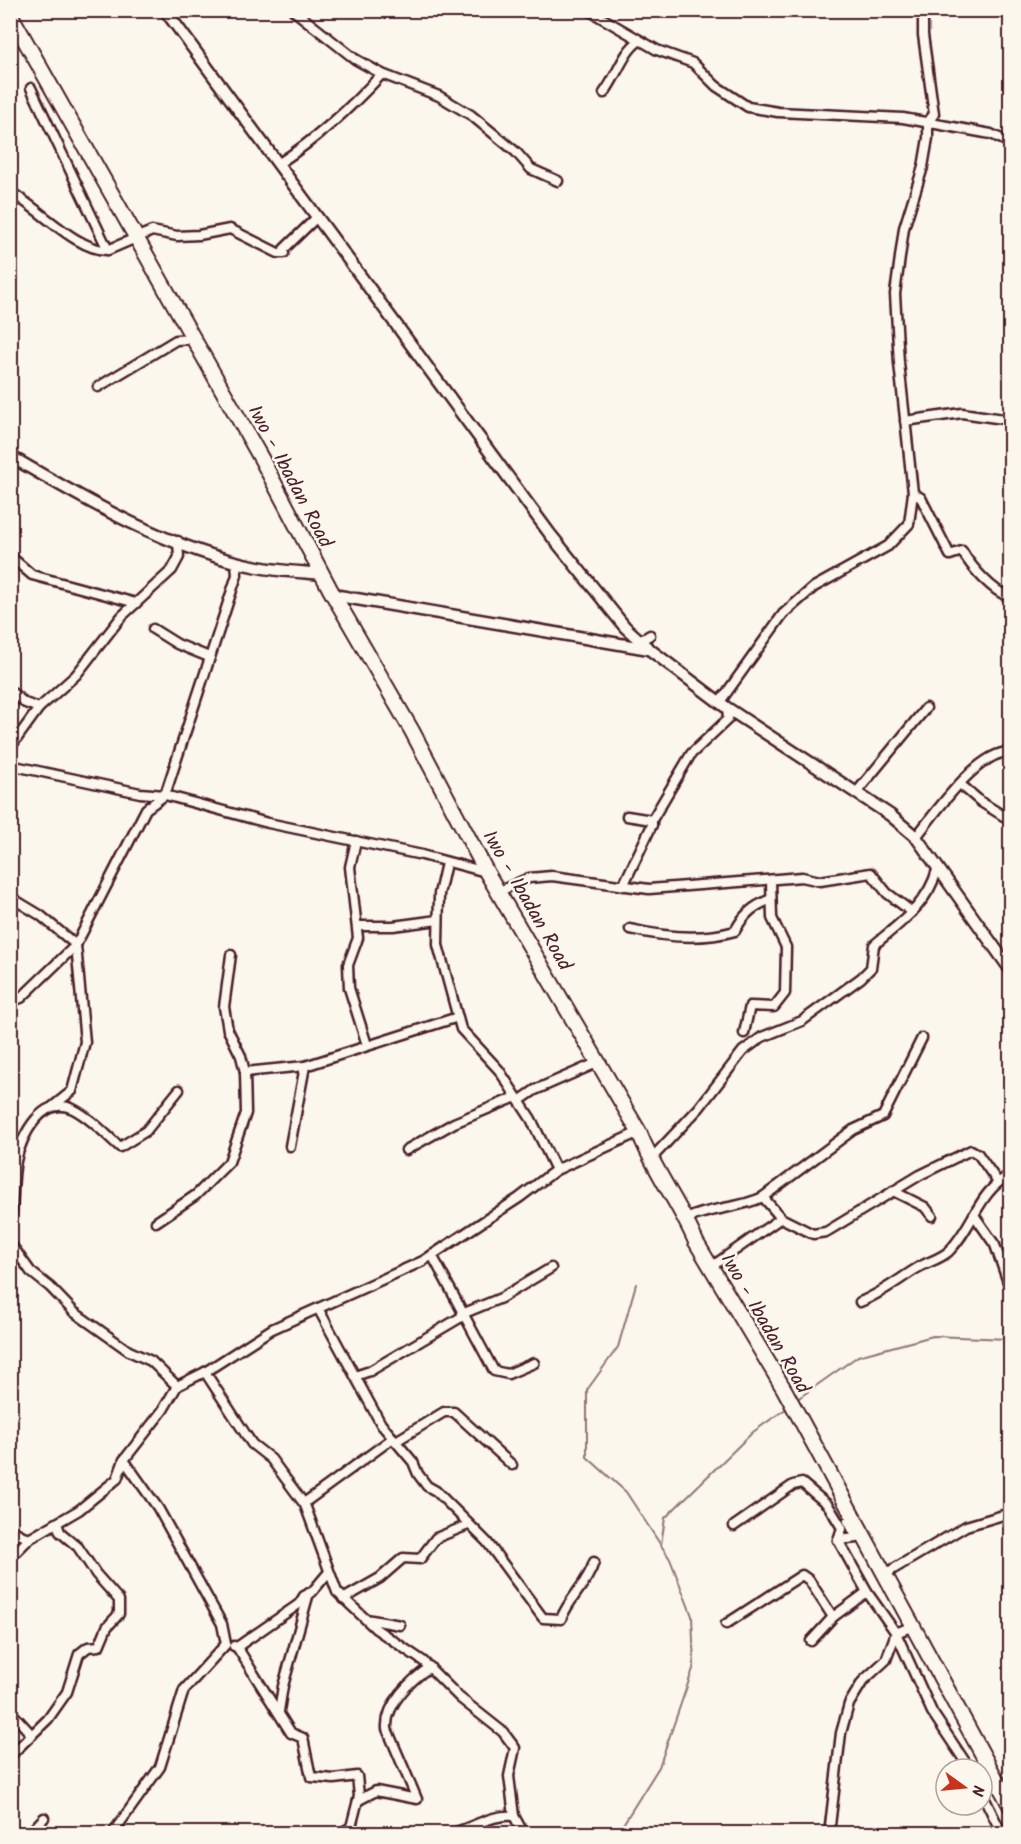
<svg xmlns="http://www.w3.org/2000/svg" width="1021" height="1844" font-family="Kalam,sans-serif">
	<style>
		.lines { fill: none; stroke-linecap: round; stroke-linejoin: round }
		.stream { stroke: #907477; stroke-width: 2 }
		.minor-casing { stroke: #4a1f2b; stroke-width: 13 }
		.tertiary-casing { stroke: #4a1f2b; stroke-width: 15 }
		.primary-casing { stroke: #4a1f2b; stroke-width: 18 }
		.minor { stroke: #fbf7ec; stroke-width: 8 }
		.tertiary { stroke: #fbf7ec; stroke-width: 10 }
		.primary { stroke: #fbf7ec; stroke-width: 14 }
		.labels { text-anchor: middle; stroke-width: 5; stroke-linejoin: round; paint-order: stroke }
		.street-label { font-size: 20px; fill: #4a1f2b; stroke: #fbf7ec }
	</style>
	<rect width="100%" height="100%" fill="#fbf7ec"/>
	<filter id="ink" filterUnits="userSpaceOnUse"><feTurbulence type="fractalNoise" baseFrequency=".0167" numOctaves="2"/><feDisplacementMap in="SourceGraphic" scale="12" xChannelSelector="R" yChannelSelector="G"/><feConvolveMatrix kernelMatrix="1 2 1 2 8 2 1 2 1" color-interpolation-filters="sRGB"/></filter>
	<g filter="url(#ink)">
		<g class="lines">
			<g class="stream">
				<polyline points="796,1400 858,1356 933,1336 1008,1339"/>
				<polyline points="661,1545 665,1518 753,1432 787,1408"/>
				<polyline points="617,1834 659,1767 694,1666 692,1616 670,1559 626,1492 587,1457 587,1390 618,1347 636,1284"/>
			</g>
			<g class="minor-casing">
				<g id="minor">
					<polyline points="293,10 355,59 382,74 439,96 471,115 516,152 531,169 558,181"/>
					<polyline points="588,10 657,50 693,63 716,86 748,107 778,112 903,118 991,134 1010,143"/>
					<polyline points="31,88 108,250"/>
					<path d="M604,93C617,76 623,52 639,41"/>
					<path d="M278,164C319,137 349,109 382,74"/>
					<path d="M10,192C38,207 77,251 108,250L152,231L177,236L199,235L230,229L278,253H284V249L317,217"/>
					<polyline points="98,387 176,340 194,339"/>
					<polyline points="905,421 962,413 1010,420"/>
					<path d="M913,493L921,498L950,555L962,551C971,567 993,592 1010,597"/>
					<polyline points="10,556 32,575 136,603"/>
					<polyline points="153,629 177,644 209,657"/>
					<polyline points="640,641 650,635"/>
					<polyline points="10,691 25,703 39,708"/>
					<polyline points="720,702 783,614 814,587 888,546 909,524 913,493 899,363 895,294 904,228 923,167 928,138 928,122 934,114 923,35 923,10"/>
					<polyline points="10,748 39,708 76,675 122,616 172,570 179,557 178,541"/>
					<polyline points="10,765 140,793 165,795 268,823 422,855 486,872"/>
					<polyline points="960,784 981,802 1010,820"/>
					<polyline points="856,793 926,708"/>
					<polyline points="627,816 652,820"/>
					<path d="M916,837C936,812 978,751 1010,752"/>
					<polyline points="356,841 350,867 358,938 348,965 349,988 367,1045"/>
					<polyline points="446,863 439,894 438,945 461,1029 499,1070 531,1119 556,1170"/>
					<polyline points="623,886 652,825 652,820 691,754 728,719 727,708"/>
					<polyline points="500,891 529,878 552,876 649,889 802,877 820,881 871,873 887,893 912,912"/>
					<polyline points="10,897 40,915 76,945 85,1042 72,1091 52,1107"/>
					<polyline points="358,926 393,926 438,920"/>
					<path d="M630,929C664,937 700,941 735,931C744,914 752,907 771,899"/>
					<polyline points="10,1002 21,998 76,945 146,809 165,795 237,575 236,562"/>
					<polyline points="744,1033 750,1006 774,1007 785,993 786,947 772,918 771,880"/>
					<polyline points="245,1072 305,1066 458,1017"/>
					<polyline points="519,1101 535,1090 599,1062"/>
					<polyline points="290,1146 305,1066"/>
					<polyline points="406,1150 454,1123 516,1097"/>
					<path d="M650,1160L699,1108L743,1051L762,1037L802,1021L861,978L871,968L874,945C900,923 928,904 937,870"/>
					<polyline points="893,1191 925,1207 932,1216"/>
					<polyline points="763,1197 781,1218"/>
					<polyline points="974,1215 995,1245 1010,1288"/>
					<path d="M686,1219C711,1207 738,1209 763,1197L853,1130L883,1116L922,1038"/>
					<polyline points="156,1222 196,1195 229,1162 246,1113 245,1072 241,1056 228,1030 224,1007 231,955"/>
					<path d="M10,1225C14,1204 12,1182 16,1161C21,1136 43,1094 73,1109C91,1118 105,1134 120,1147L146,1131L179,1090"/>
					<polyline points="10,1243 31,1272 50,1287 74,1312 129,1351 151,1361 177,1386"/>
					<polyline points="432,1255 494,1371 508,1374 534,1363"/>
					<polyline points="711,1267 781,1218 813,1234 826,1232 920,1175 971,1150 978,1154 997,1181"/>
					<path d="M860,1302C882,1293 899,1279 919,1267C928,1262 940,1259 948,1252C973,1228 978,1191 1010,1175"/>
					<path d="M319,1310L381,1424L413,1462L418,1474L427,1486L436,1491L487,1542L543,1618L561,1619C569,1598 588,1583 594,1562"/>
					<polyline points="462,1314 501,1298 551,1268"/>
					<polyline points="1010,1330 1010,1349"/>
					<path d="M205,1372L252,1444L271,1459L305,1505L337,1592L376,1629L423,1661L460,1698L503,1732L515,1748L509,1776L514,1816C494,1813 470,1829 449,1834"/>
					<polyline points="355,1376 370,1371 463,1316"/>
					<polyline points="396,1441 444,1412 454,1412 512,1465"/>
					<polyline points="304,1503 393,1438"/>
					<polyline points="734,1526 793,1485 802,1483 828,1505 842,1528 838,1540 857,1538 848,1521"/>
					<polyline points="10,1529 29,1539"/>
					<polyline points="838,1540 867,1592 896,1633 932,1712 970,1769"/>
					<polyline points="10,1558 29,1539 79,1510 117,1479 124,1460 163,1410 177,1386 205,1372 272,1329 423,1261 519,1198 556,1170 639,1132"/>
					<polyline points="885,1574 966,1526 1010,1513"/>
					<polyline points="343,1599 380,1578 403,1558 420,1559 436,1538 468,1525"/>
					<polyline points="366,1619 400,1625"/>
					<polyline points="726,1624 802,1575 809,1580 833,1617"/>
					<polyline points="811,1641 833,1617 867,1592"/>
					<polyline points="234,1646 237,1647 299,1604 304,1596 312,1592 328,1573"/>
					<polyline points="237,1647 291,1733 303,1738 311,1777 334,1779 357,1776 359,1796 351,1827 339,1834"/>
					<polyline points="10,1711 32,1735"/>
					<polyline points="279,1711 283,1686 309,1593"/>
					<polyline points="10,1756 48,1719 67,1692 79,1654 88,1647 99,1646 107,1627 119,1614 119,1600 96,1574 78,1547 60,1532 57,1523"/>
					<polyline points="982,1793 1002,1834"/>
					<path d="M359,1800L376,1791L417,1799L387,1729C385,1704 411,1680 430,1667"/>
					<polyline points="514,1816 524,1834"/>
					<polyline points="29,1834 44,1818"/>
					<polyline points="112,1834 160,1767 184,1690 226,1644 222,1624 158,1508 124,1460"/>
					<polyline points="829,1834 841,1733 849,1704 863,1681 886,1660 896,1633 913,1626"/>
				</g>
			</g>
			<g class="tertiary-casing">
				<g id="tertiary">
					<polyline points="165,10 550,534 625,627 649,649 727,708 890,815 916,837 1010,969"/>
					<path d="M10,456C85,500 172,551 258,567C279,571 301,572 322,574"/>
					<polyline points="333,595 649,649"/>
				</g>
			</g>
			<g class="primary-casing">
				<path id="primary" d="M10,14L262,460L331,591L412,731L487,873L639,1132C654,1171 680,1204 696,1242L784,1389L1010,1805"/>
			</g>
			<use href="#minor" class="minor"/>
			<use href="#tertiary" class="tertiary"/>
			<use href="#primary" class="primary"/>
		</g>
	</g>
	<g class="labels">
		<g class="street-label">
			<text transform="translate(291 476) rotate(62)" y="7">Iwo - Ibadan Road</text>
			<text transform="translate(528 900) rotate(60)" y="7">Iwo - Ibadan Road</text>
			<text transform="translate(766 1323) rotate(60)" y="7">Iwo - Ibadan Road</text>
		</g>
	</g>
	<rect width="1021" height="1844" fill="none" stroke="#fbf7ec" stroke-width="36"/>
	<rect x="18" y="18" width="985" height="1808" fill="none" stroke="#4a1f2b" stroke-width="2" filter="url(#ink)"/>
	<g transform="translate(964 1787) rotate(105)"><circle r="28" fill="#fbf7ec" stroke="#b4a19f" stroke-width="1.5"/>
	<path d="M0-4.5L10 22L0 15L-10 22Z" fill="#c8321e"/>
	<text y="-9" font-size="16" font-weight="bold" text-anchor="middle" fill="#4a1f2b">N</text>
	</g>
</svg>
